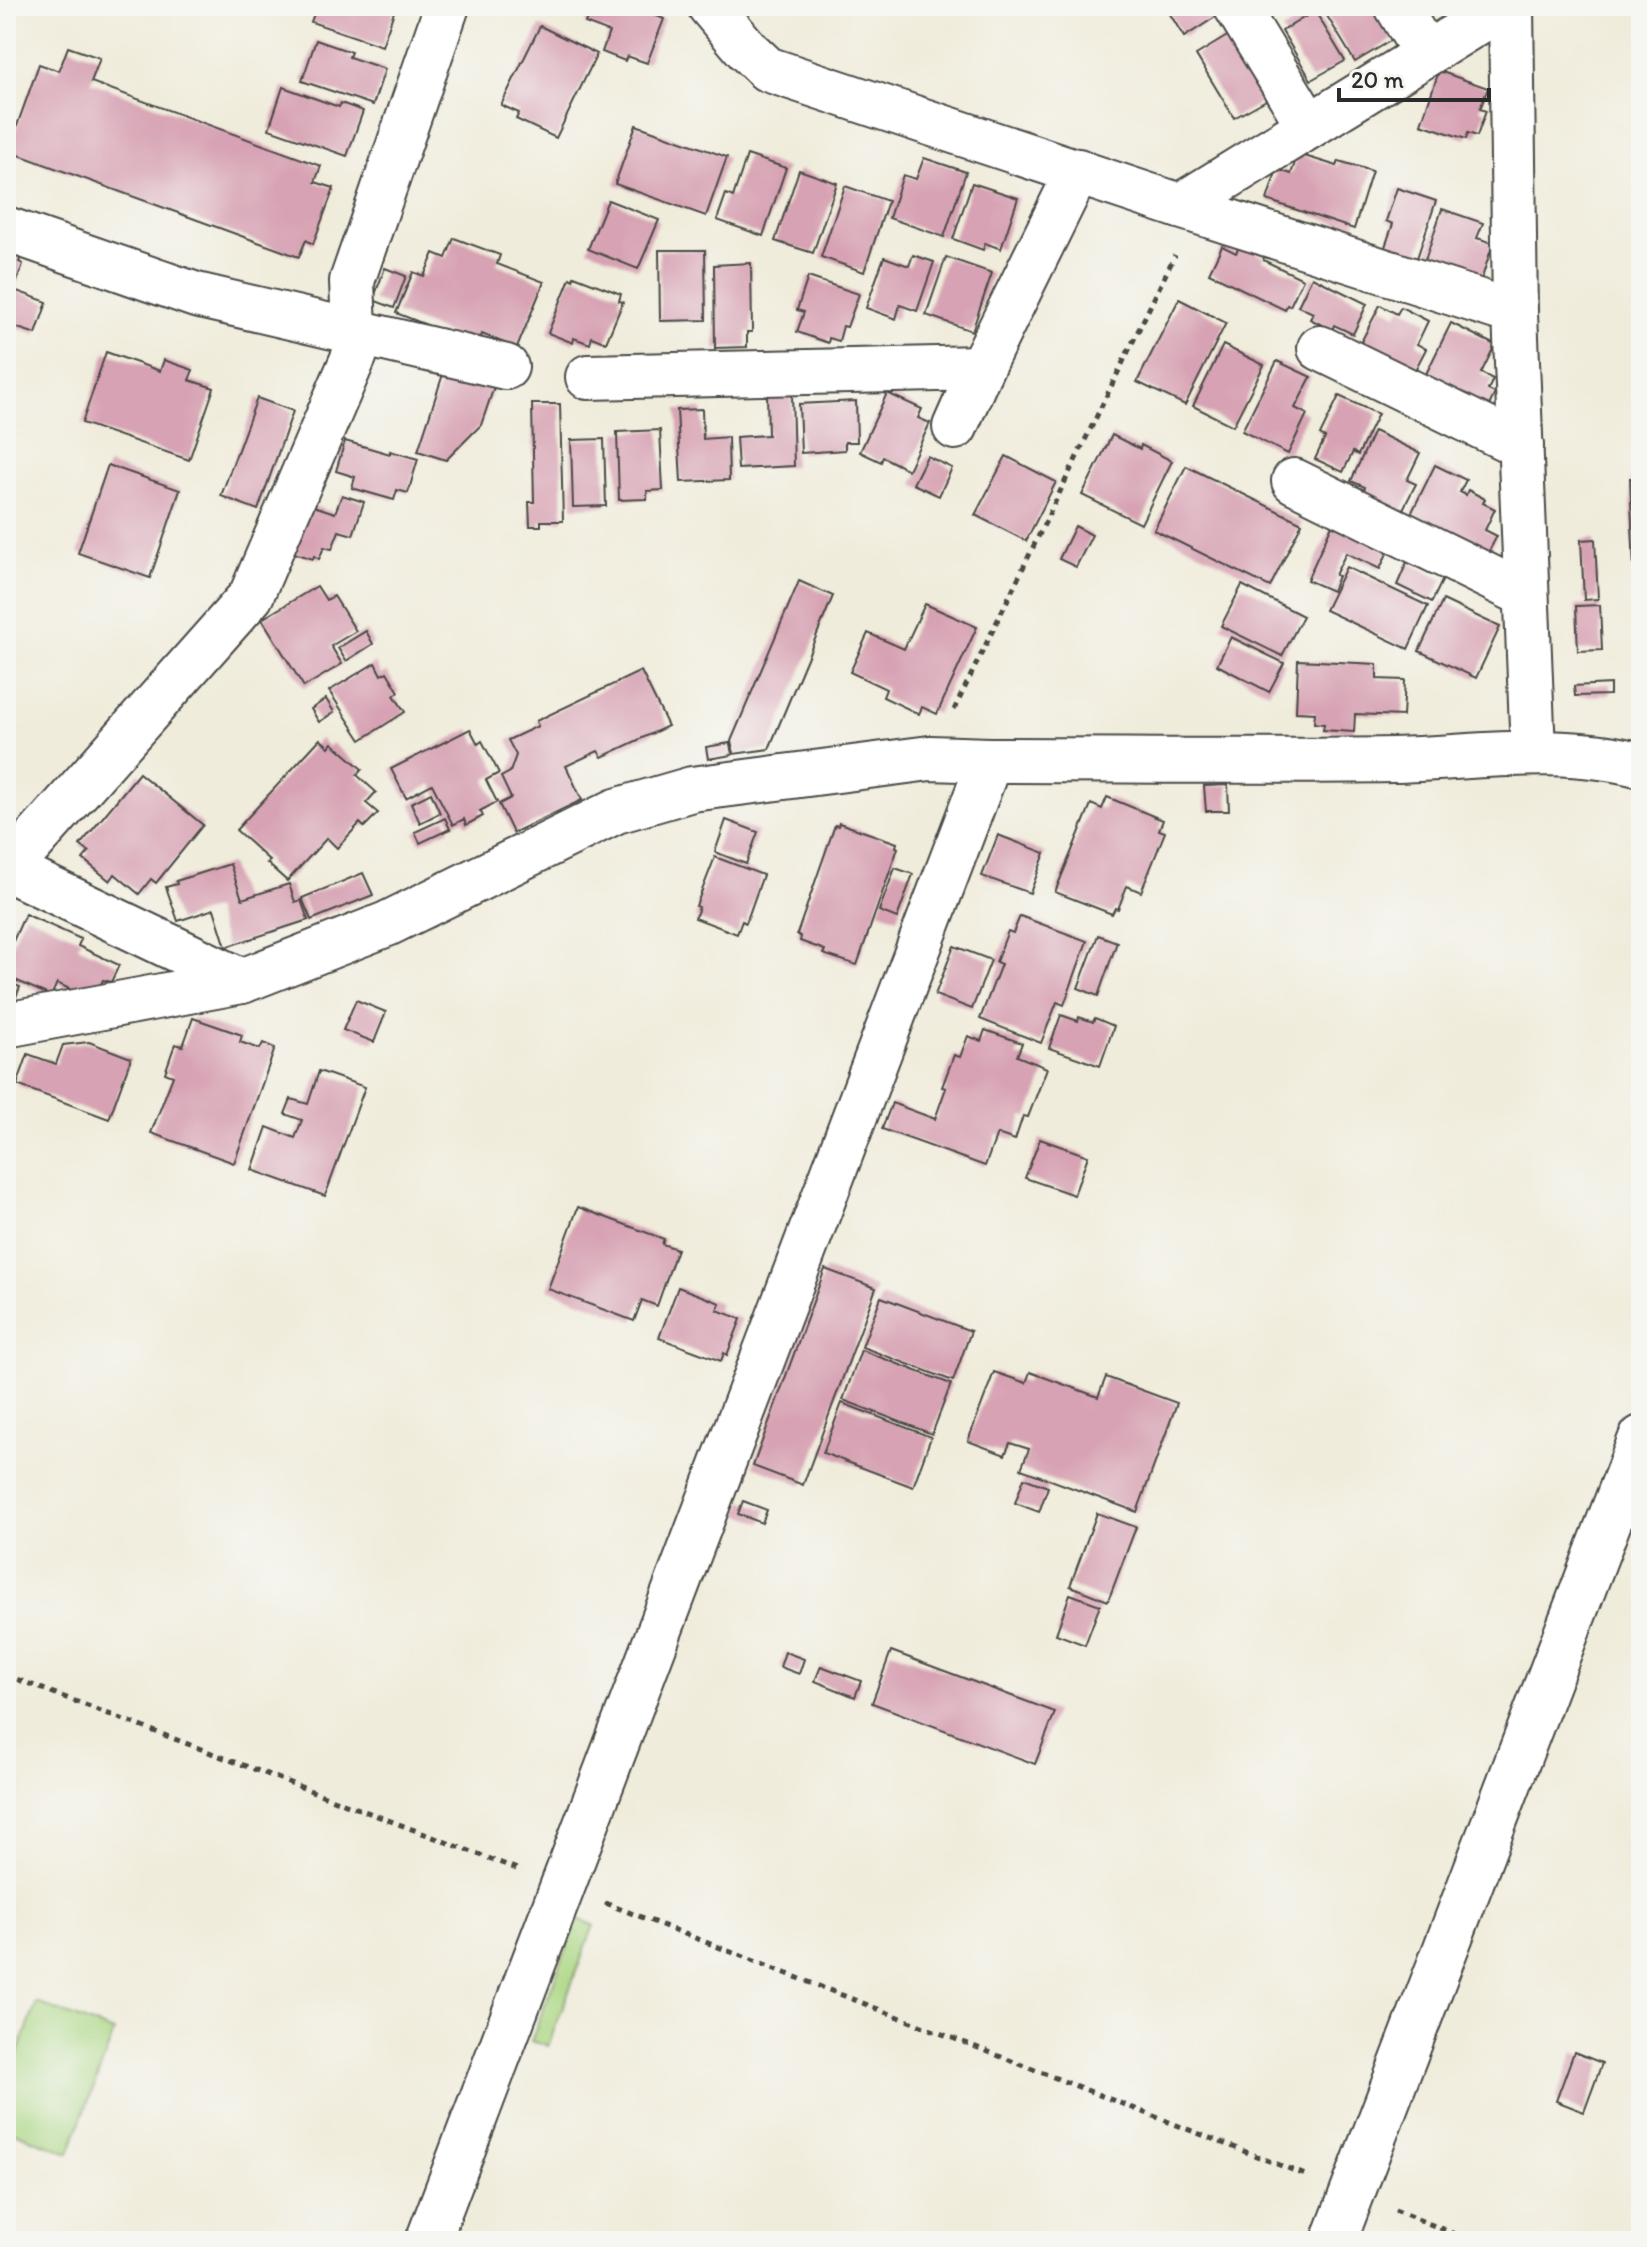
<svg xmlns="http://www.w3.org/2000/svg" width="1647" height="2247" font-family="Itim,sans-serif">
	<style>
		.green { fill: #abd783; stroke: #6b8157; stroke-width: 2 }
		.building { fill: #d7a2b3 }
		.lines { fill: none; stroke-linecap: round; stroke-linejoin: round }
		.minor-casing { stroke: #494845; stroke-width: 48 }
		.path { stroke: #494845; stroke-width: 5; stroke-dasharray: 6 6; stroke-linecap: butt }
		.minor { stroke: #fff; stroke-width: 44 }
	</style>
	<rect width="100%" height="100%" fill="#f6f6f2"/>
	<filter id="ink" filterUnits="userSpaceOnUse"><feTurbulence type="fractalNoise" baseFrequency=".0125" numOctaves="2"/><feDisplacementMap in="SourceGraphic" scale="16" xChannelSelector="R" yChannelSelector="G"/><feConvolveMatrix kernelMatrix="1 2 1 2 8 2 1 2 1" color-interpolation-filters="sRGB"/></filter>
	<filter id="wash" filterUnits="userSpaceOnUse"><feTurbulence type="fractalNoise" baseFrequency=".006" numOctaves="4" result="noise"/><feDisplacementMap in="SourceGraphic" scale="32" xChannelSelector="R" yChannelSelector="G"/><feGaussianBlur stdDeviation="1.8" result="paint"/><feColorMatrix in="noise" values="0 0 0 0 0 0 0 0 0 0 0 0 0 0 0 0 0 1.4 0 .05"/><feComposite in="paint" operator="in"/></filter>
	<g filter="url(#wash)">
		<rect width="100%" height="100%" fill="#f0ecdb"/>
		<g class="green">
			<polygon points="578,1919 594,1925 548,2046 531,2041"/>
			<polygon points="37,2003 114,2032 69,2153 6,2129 6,2084"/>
		</g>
		<g id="blocks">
			<g class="building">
				<polygon points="317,6 396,6 382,46 311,22"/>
				<polygon points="592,6 642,6 641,9 664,19 647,63 627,56 625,61 602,52 609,32 585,23"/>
				<polygon points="1165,6 1211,6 1217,16 1184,37"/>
				<polygon points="1321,6 1371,6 1392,40 1355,62"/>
				<polygon points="1315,11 1345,61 1311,80 1282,31"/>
				<polygon points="540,26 597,54 556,138 516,119 519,113 501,105"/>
				<polygon points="1229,35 1268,99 1234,118 1196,55"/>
				<polygon points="316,40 351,52 349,57 385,69 373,105 302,81"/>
				<polygon points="68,47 100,58 91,82 321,166 315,182 334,188 313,244 306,240 299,257 8,151 39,64 59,71"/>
				<polygon points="1439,71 1488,88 1480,109 1486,111 1477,136 1468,133 1466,139 1421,124"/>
				<polygon points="283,87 339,107 341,103 363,111 347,156 269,129"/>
				<polygon points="636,125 727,157 706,216 615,184"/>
				<polygon points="1298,154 1337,166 1339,161 1372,171 1354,229 1267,200 1277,169 1291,174"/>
				<polygon points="747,155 786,168 763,236 717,220 726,194 733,197"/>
				<polygon points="924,158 966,172 944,237 889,218 903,175 916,179"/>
				<polygon points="799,170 837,183 813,253 775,241"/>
				<polygon points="972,183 1018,198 1001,249 985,243 983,250 953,239"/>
				<polygon points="845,186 888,201 864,272 821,257"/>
				<polygon points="1397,188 1436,201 1416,261 1384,250 1393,224 1386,221"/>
				<polygon points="608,200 659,220 638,269 588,249"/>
				<polygon points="1442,209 1483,223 1477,238 1493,243 1481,281 1424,263"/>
				<polygon points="454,238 500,255 497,264 544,282 517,348 482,334 478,345 396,313 413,272 424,276 434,253 446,258"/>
				<polygon points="1240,245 1264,257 1263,260 1303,279 1290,306 1287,305 1285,310 1209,273 1222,246 1236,253"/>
				<polygon points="6,249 22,255 19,262 23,264 14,290 47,302 36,334 6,324"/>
				<polygon points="659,250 705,250 706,320 660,321"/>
				<polygon points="913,255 934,262 917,311 900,305 896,319 866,308 884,257 909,266"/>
				<polygon points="946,257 992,273 972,331 926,315"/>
				<polygon points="751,263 752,332 747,332 747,347 715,348 714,265"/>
				<polygon points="385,268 406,276 394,308 373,300"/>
				<polygon points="574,276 621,294 619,301 623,302 606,343 592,337 590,344 574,338 573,343 548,333 570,278 573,280"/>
				<polygon points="808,277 859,294 847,327 843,326 839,341 829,338 828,343 797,332 804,312 797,310"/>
				<polygon points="1312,277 1367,304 1353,334 1334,325 1332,330 1310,319 1313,313 1298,306"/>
				<polygon points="1179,299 1226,323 1185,405 1137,382"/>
				<polygon points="1380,305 1397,314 1401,307 1428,321 1417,344 1426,349 1414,372 1360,344"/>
				<polygon points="1451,323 1495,345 1481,373 1493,379 1488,390 1495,393 1488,408 1425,376"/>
				<polygon points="1223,345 1264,365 1233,426 1193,406"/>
				<polygon points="106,352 160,371 164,360 193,370 189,380 214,388 189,460 82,423"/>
				<polygon points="1277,361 1311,377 1295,408 1307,414 1288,454 1242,431"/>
				<polygon points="444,371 494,387 481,425 446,460 418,451"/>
				<polygon points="792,393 794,466 738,469 736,437 768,435 767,394"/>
				<polygon points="887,393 922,409 918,418 930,423 908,470 883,457 881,462 860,452"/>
				<polygon points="1339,396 1378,414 1358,455 1353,452 1343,472 1315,459 1325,438 1320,435"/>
				<polygon points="257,398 293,411 258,510 221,496"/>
				<polygon points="856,401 857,442 845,442 845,450 801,453 799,404"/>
				<polygon points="532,404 560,404 563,521 541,521 541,526 530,526 529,502 534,502"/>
				<polygon points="702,409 703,439 728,437 729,480 681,482 677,410"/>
				<polygon points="660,430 663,490 647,491 647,499 619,500 617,432"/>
				<polygon points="1374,431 1420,453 1407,480 1416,484 1402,511 1363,493 1365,487 1351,481"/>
				<polygon points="1637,434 1641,434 1641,685 1639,685 1630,478 1638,478"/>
				<polygon points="1112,435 1140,449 1141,445 1172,461 1141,524 1082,495"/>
				<polygon points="604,439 606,506 573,507 571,440"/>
				<polygon points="345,441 390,454 390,451 418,459 408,493 397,490 394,500 352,488 355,477 336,471"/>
				<polygon points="927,456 952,468 939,496 913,484"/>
				<polygon points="1006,456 1056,482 1026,541 975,515"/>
				<polygon points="108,465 180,490 150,578 78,553"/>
				<polygon points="1435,465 1466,480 1460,492 1466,495 1468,490 1485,499 1483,503 1495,509 1485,530 1497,536 1488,553 1410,516"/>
				<polygon points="1186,466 1302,523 1270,587 1154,530"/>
				<polygon points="342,495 364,502 353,535 339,531 332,549 324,547 319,559 314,556 313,559 285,550 301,502 335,513"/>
				<polygon points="1332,525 1388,551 1380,569 1346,553 1335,575 1338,576 1332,591 1307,580"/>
				<polygon points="1075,526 1092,535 1076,567 1059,559"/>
				<polygon points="1595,539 1598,599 1584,600 1581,540"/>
				<polygon points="1407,562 1443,579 1432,602 1397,585"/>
				<polygon points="1346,567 1428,606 1408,649 1325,610"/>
				<polygon points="799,581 833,596 769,749 734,754 731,741"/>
				<polygon points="1242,585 1303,616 1282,656 1221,626"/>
				<polygon points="317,586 326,600 334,596 356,631 331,646 342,664 304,687 262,619"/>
				<polygon points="1443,600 1500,627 1476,678 1419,651"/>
				<polygon points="925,604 977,627 937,714 922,707 919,714 883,697 886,689 850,672 868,633 904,649"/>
				<polygon points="1600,605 1602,650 1578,651 1576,606"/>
				<polygon points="366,631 373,644 346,661 338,648"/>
				<polygon points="1231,637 1284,663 1269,692 1217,665"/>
				<polygon points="1298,660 1377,664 1377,679 1405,680 1403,716 1355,714 1354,732 1323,730 1324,724 1314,723 1315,713 1296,712"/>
				<polygon points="375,663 381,675 387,672 399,692 394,695 405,712 361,740 329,691"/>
				<polygon points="641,671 668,726 602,757 598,751 566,766 582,800 513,833 499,804 511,798 501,777 510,772 516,755 508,740 538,726 536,721"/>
				<polygon points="1610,684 1610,695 1575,696 1574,686"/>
				<polygon points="326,699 334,712 319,722 311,709"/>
				<polygon points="470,729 478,744 482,741 499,773 486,780 497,802 480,811 483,816 466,825 464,819 453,825 432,784 406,798 391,769"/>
				<polygon points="320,739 329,747 332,743 362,769 357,775 376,792 366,803 378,813 364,827 360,823 337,848 327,838 287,881 267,863 270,861 236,830"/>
				<polygon points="730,743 732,755 708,759 706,747"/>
				<polygon points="139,773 203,825 156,883 151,879 139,894 115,874 110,881 83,859 89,852 80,845"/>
				<polygon points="1228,785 1229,811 1206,811 1204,786"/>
				<polygon points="431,793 440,813 420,823 411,803"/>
				<polygon points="1107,797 1163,820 1159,830 1165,832 1141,892 1127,886 1118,909 1115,908 1112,914 1055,892 1091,804 1102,809"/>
				<polygon points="445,818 450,829 420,843 415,832"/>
				<polygon points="726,820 758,832 746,864 715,852"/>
				<polygon points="839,823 897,843 896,847 898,848 857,965 823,954 825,950 800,941 801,937 797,934 835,825 838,826"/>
				<polygon points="998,835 1045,853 1030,893 982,876"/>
				<polygon points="715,857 763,875 746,923 742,921 737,934 695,918 699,907 696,906"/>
				<polygon points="230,864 242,899 289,884 295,902 301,900 308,920 226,947 214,909 178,921 166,887 177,884 176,881"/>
				<polygon points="895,868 913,874 897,918 879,911"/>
				<polygon points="363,873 373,895 311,920 302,898"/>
				<polygon points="25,914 81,939 78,946 119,965 111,982 103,980 100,986 78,993 57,983 51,996 6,976 6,957"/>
				<polygon points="1020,916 1087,941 1064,1005 1057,1002 1041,1043 980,1019 1001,964 996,962 1008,931 1013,933"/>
				<polygon points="1098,935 1117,942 1098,996 1078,988"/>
				<polygon points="954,946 991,960 972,1009 935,995"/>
				<polygon points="6,981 20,987 6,1020"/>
				<polygon points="356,1000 386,1012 374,1042 343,1030"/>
				<polygon points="1061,1015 1078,1021 1079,1017 1093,1022 1095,1018 1114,1026 1100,1066 1049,1048"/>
				<polygon points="193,1018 242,1035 240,1042 260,1049 263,1043 275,1048 234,1163 151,1133 173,1076 165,1073 175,1044 183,1046"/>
				<polygon points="985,1030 1022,1043 1017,1056 1047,1068 1028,1117 1023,1116 1015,1140 997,1134 985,1166 882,1129 892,1103 935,1119 946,1088 942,1087 954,1055 960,1057 968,1036 981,1041"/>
				<polygon points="89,1042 131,1058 109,1119 17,1085 28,1054 56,1064 63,1045"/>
				<polygon points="319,1071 365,1087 325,1196 252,1170 267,1127 295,1138 302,1120 285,1114 291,1099 308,1104"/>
				<polygon points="1040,1139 1088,1156 1074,1195 1025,1178"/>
				<polygon points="578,1207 664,1239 662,1244 677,1249 657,1306 642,1300 634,1321 548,1289"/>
				<polygon points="825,1269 876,1288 803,1485 753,1466"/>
				<polygon points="678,1287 720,1303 717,1310 741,1319 727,1355 724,1353 721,1361 659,1338"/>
				<polygon points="881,1297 971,1331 953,1381 862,1347"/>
				<polygon points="861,1350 951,1384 932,1434 843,1400"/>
				<polygon points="994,1372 1026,1383 1030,1372 1098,1397 1106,1377 1177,1403 1137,1512 1021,1469 1029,1449 1010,1443 1005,1455 968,1441"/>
				<polygon points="842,1403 931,1437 913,1487 823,1453"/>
				<polygon points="1024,1478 1048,1487 1039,1512 1015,1503"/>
				<polygon points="743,1501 767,1510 762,1523 738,1514"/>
				<polygon points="1097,1513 1136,1527 1108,1601 1070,1586"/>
				<polygon points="1070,1594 1100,1605 1085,1645 1056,1634"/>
				<polygon points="891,1651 1055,1712 1035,1764 872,1703"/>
				<polygon points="785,1652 804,1659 799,1674 780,1667"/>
				<polygon points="821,1666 861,1681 855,1697 815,1681"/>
				<polygon points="1574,2052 1602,2063 1584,2112 1556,2101"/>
			</g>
		</g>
	</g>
	<g filter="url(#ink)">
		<use href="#blocks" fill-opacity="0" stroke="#494845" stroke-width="2"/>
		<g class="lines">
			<g class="minor-casing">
				<g id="minor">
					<polyline points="710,6 748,51 767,69 1180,206 1515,313"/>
					<polyline points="1236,6 1309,126"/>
					<polyline points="1397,6 1426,54"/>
					<polyline points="1511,6 1515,313 1533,752"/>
					<polyline points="1180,206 1504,6"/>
					<polyline points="6,229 196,295 506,367"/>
					<polyline points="1320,348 1521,446"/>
					<polyline points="588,377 981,368"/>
					<polyline points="955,427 981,368 1078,171"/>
					<polyline points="1294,481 1526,595"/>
					<path d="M6,868L242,981L387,924L616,811L692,789L930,758L990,760C1124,760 1259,762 1393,760C1475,758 1560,743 1641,765"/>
					<polyline points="6,872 251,596 355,354 352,281 447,6"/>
					<polyline points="6,1025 242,981"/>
					<polyline points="428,2241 990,760"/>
					<polyline points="1334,2241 1641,1438"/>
				</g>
			</g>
			<g class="path">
				<polyline points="954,710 1175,255"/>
				<polyline points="6,1675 517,1869"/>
				<polyline points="605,1903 1308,2176"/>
				<polyline points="1395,2210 1472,2241"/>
			</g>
			<use href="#minor" class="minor"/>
		</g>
	</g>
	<rect width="1647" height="2247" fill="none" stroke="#f6f6f2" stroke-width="32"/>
	<path d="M1339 88v12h150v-12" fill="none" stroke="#2b2b2b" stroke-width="4"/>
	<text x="1351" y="88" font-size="24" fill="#2b2b2b" stroke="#f6f6f2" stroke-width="6" paint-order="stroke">20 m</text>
</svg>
